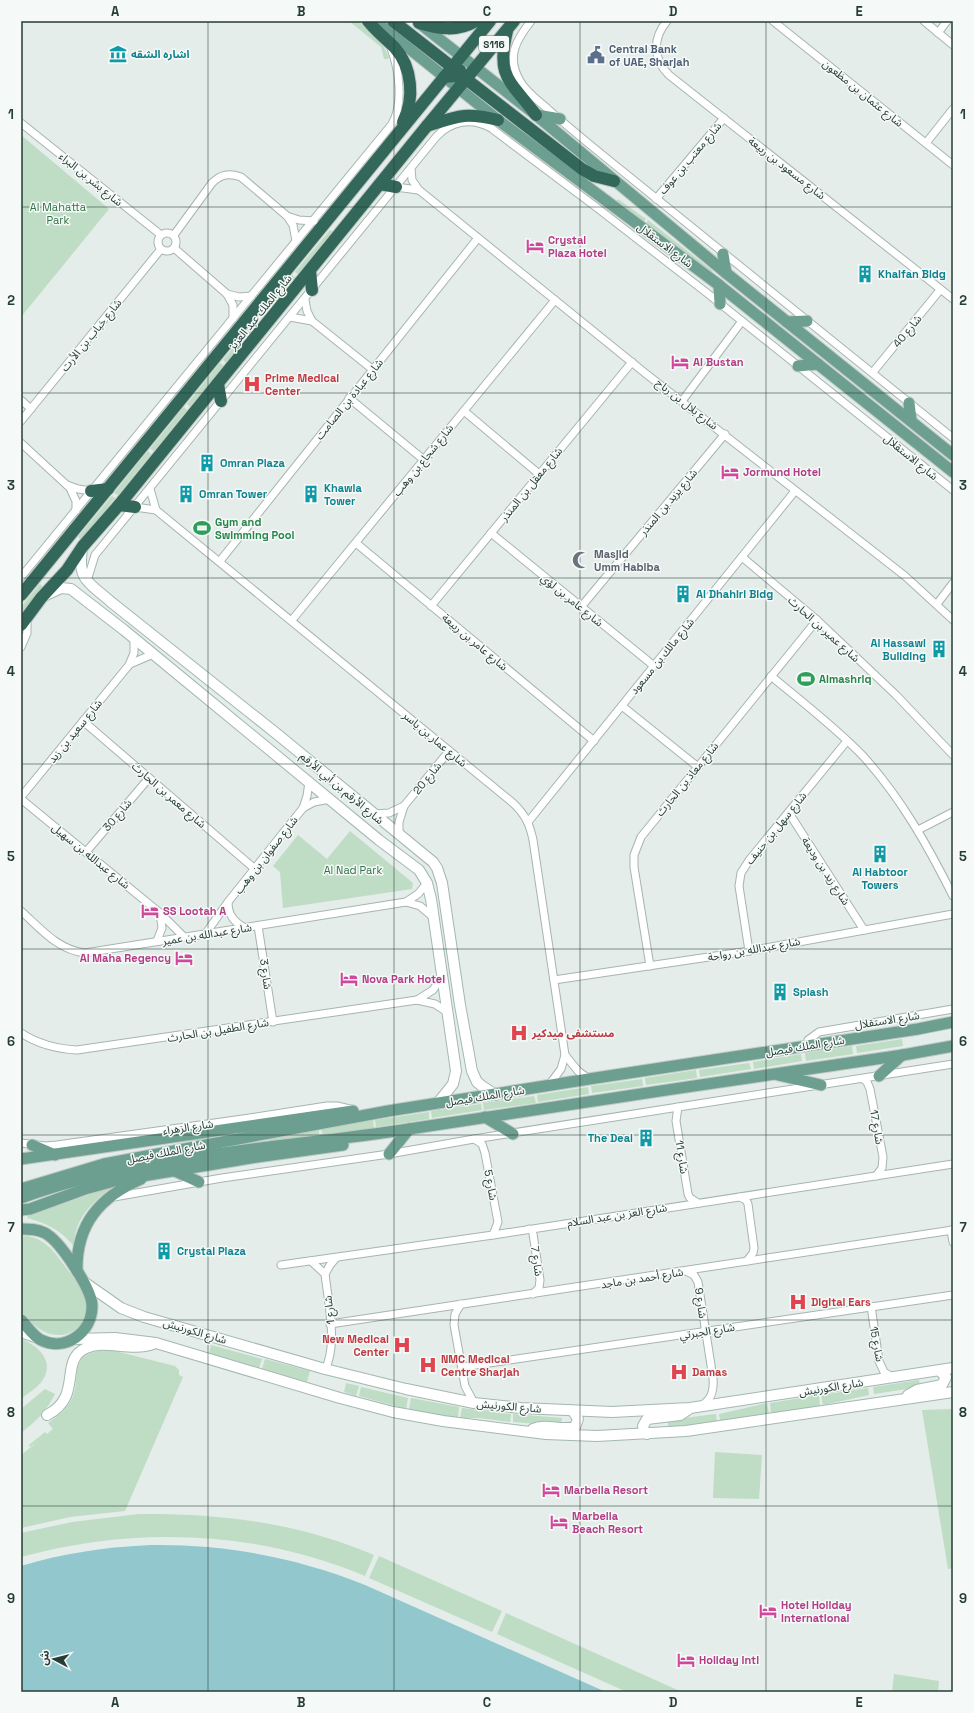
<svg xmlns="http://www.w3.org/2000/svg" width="974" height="1713" font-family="'Space Grotesk','Noto Sans Arabic',sans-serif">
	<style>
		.green { fill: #bfdcc5 }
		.water { fill: #91c7cd }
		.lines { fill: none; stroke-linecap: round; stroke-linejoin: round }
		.street-casing { stroke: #a7b5af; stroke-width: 9 }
		.secondary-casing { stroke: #a3b8b0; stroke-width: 12 }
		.primary-casing { stroke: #c2c9c6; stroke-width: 13 }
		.highway-casing { stroke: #c2c9c6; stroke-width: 14 }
		.street { stroke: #fff; stroke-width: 7 }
		.secondary { stroke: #fff; stroke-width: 10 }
		.primary { stroke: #6c9f8f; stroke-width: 11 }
		.highway { stroke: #33675a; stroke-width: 12 }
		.grid { fill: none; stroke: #253d35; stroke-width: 1; stroke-opacity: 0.55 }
		.labels { text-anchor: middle; stroke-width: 3; stroke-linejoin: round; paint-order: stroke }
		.shield { fill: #f5f9f7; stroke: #63756f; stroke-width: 1 }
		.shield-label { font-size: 10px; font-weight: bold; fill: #253d35 }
		.service-label { font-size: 11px; font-weight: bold; fill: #4e5e75; stroke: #f5f9f7; text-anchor: start }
		.culture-label { font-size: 11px; font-weight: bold; fill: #0d838f; stroke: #f5f9f7; text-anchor: start }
		.street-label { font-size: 11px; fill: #253d35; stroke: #f5f9f7 }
		.park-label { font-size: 11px; fill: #327147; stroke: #f5f9f7 }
		.hotel-label { font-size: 11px; font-weight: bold; fill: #b23c85; stroke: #f5f9f7; text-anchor: start }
		.health-label { font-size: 11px; font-weight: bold; fill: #be3a42; stroke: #f5f9f7; text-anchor: start }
		.leisure-label { font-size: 11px; font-weight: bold; fill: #27864d; stroke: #f5f9f7; text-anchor: start }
		.worship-label { font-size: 11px; font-weight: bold; fill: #5b616d; stroke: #f5f9f7; text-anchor: start }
		.neatline { fill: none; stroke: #253d35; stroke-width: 1.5 }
		.grid-label { font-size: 13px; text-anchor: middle; font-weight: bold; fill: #253d35 }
	</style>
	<rect width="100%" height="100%" fill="#e4ede9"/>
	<g class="green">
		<path d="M349,21H358C371,32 382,41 389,57L388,59H384L381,47Z"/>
		<polygon points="21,135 109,209 21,317"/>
		<polygon points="618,199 646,219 644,222 616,202"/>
		<polygon points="648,220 713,271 710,274 646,223"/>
		<polygon points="330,230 333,232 298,274 295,272"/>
		<polygon points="292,275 295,278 263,318 260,315"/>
		<polygon points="257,319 260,322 226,363 223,360"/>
		<polygon points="220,363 224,366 190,407 187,404"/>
		<polygon points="184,407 187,410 154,451 150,449"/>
		<polygon points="148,451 151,454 118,495 114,493"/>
		<polygon points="112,496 115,498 82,540 78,537"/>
		<polygon points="40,584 43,587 21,614 21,607"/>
		<polygon points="350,831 413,883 412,889 283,908 280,872 273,866 298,835 327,859"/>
		<polygon points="902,1039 903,1046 857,1053 856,1046"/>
		<polygon points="852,1046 853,1054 806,1061 805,1053"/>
		<polygon points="801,1054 802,1061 754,1069 753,1062"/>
		<polygon points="749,1063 751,1069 700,1077 699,1070"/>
		<polygon points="696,1070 697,1078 646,1085 645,1078"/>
		<polygon points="642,1079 643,1086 592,1093 591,1086"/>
		<polygon points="588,1087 589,1094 538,1102 537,1095"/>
		<polygon points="534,1096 536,1103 484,1110 483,1103"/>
		<polygon points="481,1104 482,1110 432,1118 431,1111"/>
		<polygon points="429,1112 429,1119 376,1127 375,1120"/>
		<polygon points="373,1120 374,1128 323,1135 321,1129"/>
		<polygon points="319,1130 319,1135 269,1141 269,1138"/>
		<path d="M112,1187C92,1202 74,1219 74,1246C59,1229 48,1224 27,1218L28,1215Z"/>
		<path d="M27,1236C45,1239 54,1251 64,1265C71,1275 80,1284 85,1295C97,1329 55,1352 29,1319C27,1317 22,1313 21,1310C19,1305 21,1297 21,1292C21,1273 21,1255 21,1237Z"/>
		<path d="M21,1339C38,1345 56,1362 42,1381C37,1388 28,1393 21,1399Z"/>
		<polygon points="211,1345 262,1359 259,1368 209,1354"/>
		<path d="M98,1351H115L175,1366L179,1370V1375L183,1377L125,1511L70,1517L21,1528V1455L40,1440L30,1447L29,1445L45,1432L47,1434L53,1429L48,1423C59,1415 68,1409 73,1396C81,1376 69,1357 98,1351Z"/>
		<polygon points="265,1359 310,1371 307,1382 262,1369"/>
		<polygon points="919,1380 920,1387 874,1394 873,1387"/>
		<polygon points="346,1383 359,1386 356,1396 344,1392"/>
		<polygon points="361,1387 408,1398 406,1409 359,1396"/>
		<polygon points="868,1388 869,1395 823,1405 821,1395"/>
		<path d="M45,1389L55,1394C46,1412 36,1421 21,1433V1409Z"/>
		<polygon points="819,1395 820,1406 771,1414 770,1403"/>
		<polygon points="411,1398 459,1407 458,1418 409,1410"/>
		<polygon points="767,1403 769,1414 720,1421 719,1414"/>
		<polygon points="462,1408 511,1414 510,1422 479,1418 460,1418"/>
		<polygon points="953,1409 953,1568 948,1569 922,1410"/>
		<polygon points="513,1414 562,1418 561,1426 513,1422"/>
		<polygon points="716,1414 717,1422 668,1427 668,1420"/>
		<polygon points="715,1452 762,1455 759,1499 713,1498"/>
		<path d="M139,1514C220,1513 299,1523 374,1555L365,1576C256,1530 134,1526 21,1557V1533L72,1522Z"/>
		<polygon points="379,1556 502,1611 492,1632 369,1578"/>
		<polygon points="506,1613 682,1692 627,1692 497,1634"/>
		<polygon points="894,1674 939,1681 938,1692 892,1692"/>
	</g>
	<path class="water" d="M151,1545C224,1544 296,1557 365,1585L606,1692H21V1566C63,1553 107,1547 151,1545Z"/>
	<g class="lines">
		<g class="street-casing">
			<g id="street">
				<path d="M531,21C516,40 506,57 520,81C527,93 539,101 549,110C574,132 600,153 626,174C735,263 844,350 953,438"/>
				<path d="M667,21C652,39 653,59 669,75L953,299"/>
				<polyline points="773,21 953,165"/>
				<polyline points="924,21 953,45"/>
				<polyline points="938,33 947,21"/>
				<polyline points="21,123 161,235"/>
				<polyline points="926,143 953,109"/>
				<polyline points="411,168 412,180 419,190 645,373 905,576 953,620"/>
				<polyline points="396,187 418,190"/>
				<polyline points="656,199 724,118"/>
				<polyline points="287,216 299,220 314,221"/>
				<circle cx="167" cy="242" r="9"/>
				<path d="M174,235L212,183C221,174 229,173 241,177L287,216L293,225L296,241"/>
				<polyline points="174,248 227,294 233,305 233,318"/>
				<polyline points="227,294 239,297 251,296"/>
				<polyline points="305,300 307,311 312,321"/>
				<polyline points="290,317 312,321 372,369"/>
				<polyline points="873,372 940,290"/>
				<polyline points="349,398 424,460"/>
				<polyline points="21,400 31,409"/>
				<polyline points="682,401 742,321"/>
				<polyline points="464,411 539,474"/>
				<polyline points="21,421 161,249"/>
				<polyline points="21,443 70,488 76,501 76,510"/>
				<polyline points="67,485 78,489 91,491"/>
				<path d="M150,489L156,510L513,803C525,814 530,825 533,840L565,1055L578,1071L589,1079"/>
				<polyline points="135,507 156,510"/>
				<polyline points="491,533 654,666"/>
				<polyline points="356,543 594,741"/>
				<polyline points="742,557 817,620 896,695 953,755"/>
				<polyline points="220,561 478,238"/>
				<path d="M21,577L392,124C404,103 399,70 391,48"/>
				<path d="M87,581L95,555L436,137C451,121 471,117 491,128L596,207L707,293L953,490"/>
				<polyline points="937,604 953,583"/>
				<polyline points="431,606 632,362"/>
				<polyline points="581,607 725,434"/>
				<polyline points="292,620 555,300"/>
				<polyline points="21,647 27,633 27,618"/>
				<polyline points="130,664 153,654"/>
				<path d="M771,676C802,702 835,727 863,756C901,798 928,846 953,896"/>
				<polyline points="622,706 698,767"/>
				<polyline points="83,721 255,869"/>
				<polyline points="21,797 129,665 134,653 134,639"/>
				<polyline points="21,799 160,913 183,936"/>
				<polyline points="303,808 314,802 330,799"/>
				<polyline points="789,813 864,930"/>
				<polyline points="375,814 389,813 404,806"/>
				<polyline points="528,822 795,491"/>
				<polyline points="918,830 953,812"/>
				<polyline points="399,835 399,822 404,806 449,751"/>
				<polyline points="86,852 149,778"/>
				<path d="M228,902C228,915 234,922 245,928"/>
				<polyline points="406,902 420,906 433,917"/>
				<path d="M21,911C41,929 58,950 85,953L406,902L418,894L427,883"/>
				<polyline points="258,926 273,1022"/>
				<polyline points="206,933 228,902 303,808 307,796 309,782"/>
				<polyline points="157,941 162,928 160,913"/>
				<polyline points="749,951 739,886 741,873 750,859 847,741"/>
				<polyline points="650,966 634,867 634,855 641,837 817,620"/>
				<polyline points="554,980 749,951 953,914"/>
				<polyline points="417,1000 433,990 441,978"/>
				<path d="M21,1033C38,1044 56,1049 77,1050L417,1000L435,1004L447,1012"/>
				<polyline points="806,1047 808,1040 819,1032 953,1009"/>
				<polyline points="863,1079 867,1082 870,1089 883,1157 882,1168 876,1176"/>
				<polyline points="549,1085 561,1069 565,1055"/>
				<polyline points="678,1107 676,1121 688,1194 690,1198 698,1203"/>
				<polyline points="474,1139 482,1144 485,1153 498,1222 493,1235"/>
				<polyline points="21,1143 45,1146 57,1145 243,1119 327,1106 337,1106 350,1109"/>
				<polyline points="114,1197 222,1178 389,1154 474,1139 953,1064"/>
				<polyline points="740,1197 746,1200 748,1204 754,1248 753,1253 747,1261"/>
				<polyline points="529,1229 532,1230 533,1234 540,1280 539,1288 533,1294"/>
				<polyline points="951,1230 953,1242"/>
				<polyline points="311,1261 325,1274"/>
				<polyline points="281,1265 493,1235 953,1164"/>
				<path d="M686,1271L694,1275L698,1282L713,1378C714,1390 712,1399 702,1405"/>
				<polyline points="461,1304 455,1314 454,1325 465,1386 474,1403"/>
				<polyline points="871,1306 879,1361 884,1372 892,1377"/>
				<polyline points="330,1324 953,1230"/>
				<polyline points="462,1367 953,1295"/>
				<path d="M325,1369C338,1347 328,1300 325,1274L330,1265L336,1258"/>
			</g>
		</g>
		<g class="secondary-casing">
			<g id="secondary">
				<path d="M82,549C77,581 90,583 111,602L277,734L433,862L437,868L442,883L460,1005L472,1071L477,1082L482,1086L496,1095"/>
				<polyline points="46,595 61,588 71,589 124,630 379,840 419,870 427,883 431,899 456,1071 453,1084 437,1104"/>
				<polyline points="84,1282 121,1308 144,1317 325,1369 406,1389 474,1403 521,1408 612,1412 690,1408 953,1368"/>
				<polyline points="21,1332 38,1338"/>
				<polyline points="75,1339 115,1338 156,1343 340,1398 393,1412 443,1421 546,1434 597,1436 686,1431 953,1392"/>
				<polyline points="908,1395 917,1390 942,1385 946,1377 940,1371"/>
				<path d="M47,1415C84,1396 58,1361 86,1348C105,1339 130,1352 153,1344"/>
				<path d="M533,1429C546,1423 561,1431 575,1427L578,1419L573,1411"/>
				<polyline points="647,1434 644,1430 643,1426 647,1419 680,1415 689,1409"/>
			</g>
		</g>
		<g class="primary-casing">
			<g id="primary">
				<polyline points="375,21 498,120 719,285 953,472"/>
				<polyline points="419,23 536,115 726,273 953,455"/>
				<polyline points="537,115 560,119"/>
				<polyline points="723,254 726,273"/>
				<polyline points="719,285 720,304"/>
				<polyline points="787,322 807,321"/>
				<polyline points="798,366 818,364"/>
				<polyline points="909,403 911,420"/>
				<polyline points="778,1075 821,1085"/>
				<polyline points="879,1076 902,1055"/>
				<polyline points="485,1117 513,1134"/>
				<polyline points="32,1145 55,1155"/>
				<polyline points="389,1154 409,1129"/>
				<polyline points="21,1159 353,1111"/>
				<polyline points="175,1171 199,1182"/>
				<polyline points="21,1189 104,1164 388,1111 589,1079 918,1029 953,1022"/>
				<path d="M21,1198C146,1153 279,1149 409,1129C574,1104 738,1079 903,1055L953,1046"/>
				<polyline points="21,1210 30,1209 85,1189 118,1180 257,1157 343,1145"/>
				<path d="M21,1229C29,1229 37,1229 45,1233C60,1241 92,1289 92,1306C92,1333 65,1352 41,1340C33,1336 27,1326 21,1320"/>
				<path d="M77,1271C76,1224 100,1197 141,1179"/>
			</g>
		</g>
		<g class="highway-casing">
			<g id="highway">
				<path d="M368,21C376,31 386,39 395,48C412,67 415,99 403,122"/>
				<polyline points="393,21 452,67 460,70"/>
				<path d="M419,23C439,29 457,32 476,21"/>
				<path d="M507,31C496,78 510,80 536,115"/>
				<polyline points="444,77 455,76 466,79 582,169 594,176 614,181"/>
				<path d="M427,126C458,116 465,112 498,120"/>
				<polyline points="380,184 396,187"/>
				<polyline points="310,271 312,290"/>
				<polyline points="218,384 221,401"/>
				<polyline points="91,491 108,489"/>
				<polyline points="119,505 135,507"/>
				<polyline points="21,595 490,21"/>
				<polyline points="21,625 41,598 67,570 83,546 119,505 426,127 514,21"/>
			</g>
		</g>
		<use href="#street" class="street"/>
		<use href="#secondary" class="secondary"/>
		<use href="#primary" class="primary"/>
		<use href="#highway" class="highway"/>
	</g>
	<path class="grid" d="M208,21V1692M394,21V1692M580,21V1692M766,21V1692M21,207H953M21,393H953M21,578H953M21,764H953M21,949H953M21,1135H953M21,1320H953M21,1506H953"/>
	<defs>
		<g id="museum-bare" transform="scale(1.38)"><path d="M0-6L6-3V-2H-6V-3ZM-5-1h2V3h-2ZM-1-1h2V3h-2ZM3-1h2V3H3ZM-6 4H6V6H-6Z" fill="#0f9aa8" stroke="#f5f9f7" stroke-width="2.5" paint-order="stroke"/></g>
		<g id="civic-bare" transform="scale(1.38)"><path d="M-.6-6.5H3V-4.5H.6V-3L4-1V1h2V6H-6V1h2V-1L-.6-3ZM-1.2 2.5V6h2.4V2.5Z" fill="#5c6f8a" stroke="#f5f9f7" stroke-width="2.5" paint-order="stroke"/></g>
		<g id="hotel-bare" transform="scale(1.38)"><path d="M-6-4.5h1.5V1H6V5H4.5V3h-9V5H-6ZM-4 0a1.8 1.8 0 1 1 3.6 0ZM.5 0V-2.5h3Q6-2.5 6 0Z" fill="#d1479c" stroke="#f5f9f7" stroke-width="2.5" paint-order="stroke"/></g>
		<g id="building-bare" transform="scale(1.38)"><path d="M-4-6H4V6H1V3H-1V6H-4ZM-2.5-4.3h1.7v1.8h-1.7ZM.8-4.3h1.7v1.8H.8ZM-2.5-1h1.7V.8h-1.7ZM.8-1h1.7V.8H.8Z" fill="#0f9aa8" stroke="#f5f9f7" stroke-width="2.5" paint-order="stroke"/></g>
		<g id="hospital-bare" transform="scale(1.38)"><path d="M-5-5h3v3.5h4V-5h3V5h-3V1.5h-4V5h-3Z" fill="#e0444e" stroke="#f5f9f7" stroke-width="2.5" paint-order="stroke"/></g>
		<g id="stadium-bare" transform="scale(1.38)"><path d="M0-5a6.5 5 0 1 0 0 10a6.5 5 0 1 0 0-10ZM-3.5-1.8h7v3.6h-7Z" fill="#2e9e5b" stroke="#f5f9f7" stroke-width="2.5" paint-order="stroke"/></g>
		<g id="mosque-bare" transform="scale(1.38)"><path d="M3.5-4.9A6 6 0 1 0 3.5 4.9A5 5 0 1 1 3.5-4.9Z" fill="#6b7280" stroke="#f5f9f7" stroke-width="2.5" paint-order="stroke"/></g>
	</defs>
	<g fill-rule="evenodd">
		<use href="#museum-bare" x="118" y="54"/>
		<use href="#civic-bare" x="596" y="55"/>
		<use href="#hotel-bare" x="535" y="246"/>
		<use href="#building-bare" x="865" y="274"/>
		<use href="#hotel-bare" x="680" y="362"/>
		<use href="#hospital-bare" x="252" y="384"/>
		<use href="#building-bare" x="207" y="463"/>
		<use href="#hotel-bare" x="730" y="472"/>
		<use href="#building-bare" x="186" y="494"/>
		<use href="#building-bare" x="311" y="494"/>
		<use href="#stadium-bare" x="202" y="528"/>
		<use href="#mosque-bare" x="581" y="560"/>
		<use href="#building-bare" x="683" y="594"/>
		<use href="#building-bare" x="939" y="649"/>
		<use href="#stadium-bare" x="806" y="679"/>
		<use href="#building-bare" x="880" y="854"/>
		<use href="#hotel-bare" x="150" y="911"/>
		<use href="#hotel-bare" x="184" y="958"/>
		<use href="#hotel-bare" x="349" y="979"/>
		<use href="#building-bare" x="780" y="992"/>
		<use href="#hospital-bare" x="519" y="1033"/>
		<use href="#building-bare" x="646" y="1138"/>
		<use href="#building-bare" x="164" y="1251"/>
		<use href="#hospital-bare" x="798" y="1302"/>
		<use href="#hospital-bare" x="402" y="1345"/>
		<use href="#hospital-bare" x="428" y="1365"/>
		<use href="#hospital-bare" x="679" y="1372"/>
		<use href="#hotel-bare" x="551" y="1490"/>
		<use href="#hotel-bare" x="559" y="1522"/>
		<use href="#hotel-bare" x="768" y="1611"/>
		<use href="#hotel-bare" x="686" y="1660"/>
	</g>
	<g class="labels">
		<rect class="shield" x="479" y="36" width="30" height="16" rx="3"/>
		<g class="shield-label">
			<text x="494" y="48">S116</text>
		</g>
		<g class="service-label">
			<text x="609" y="53">Central Bank<tspan x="609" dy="13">of UAE, Sharjah</tspan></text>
		</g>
		<g class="culture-label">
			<text x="131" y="58">اشاره الشقه</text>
			<text x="878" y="278">Khalfan Bldg</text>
			<text x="220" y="467">Omran Plaza</text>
			<text x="324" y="492">Khawla<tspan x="324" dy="13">Tower</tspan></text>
			<text x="199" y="498">Omran Tower</text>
			<text x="696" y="598">Al Dhahiri Bldg</text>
			<text x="926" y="647" text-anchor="end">Al Hassawi<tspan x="926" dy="13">Building</tspan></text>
			<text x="880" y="876" text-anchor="middle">Al Habtoor<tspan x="880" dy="13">Towers</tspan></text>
			<text x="793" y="996">Splash</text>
			<text x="633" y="1142" text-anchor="end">The Deal</text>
			<text x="177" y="1255">Crystal Plaza</text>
		</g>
		<g class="street-label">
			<text transform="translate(863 93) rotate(39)" y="4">شارع عثمان بن مظعون</text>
			<text transform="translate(690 158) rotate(-50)" y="4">شارع معتب بن عوف</text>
			<text transform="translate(787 168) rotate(38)" y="4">شارع مسعود بن ربيعة</text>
			<text transform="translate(91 179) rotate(39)" y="4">شارع بشر بن البراء</text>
			<text transform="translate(665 245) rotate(37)" y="4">شارع الاستقلال</text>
			<text transform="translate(260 312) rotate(-51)" y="4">شارع الملك عبد العزيز</text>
			<text transform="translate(907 331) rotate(-51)" y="4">شارع 40</text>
			<text transform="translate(91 335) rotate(-51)" y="4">شارع خباب بن الأرت</text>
			<text transform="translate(349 399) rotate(-51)" y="4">شارع عبادة بن الصامت</text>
			<text transform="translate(687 404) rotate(38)" y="4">شارع بلال بن رباح</text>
			<text transform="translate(911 457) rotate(39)" y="4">شارع الاستقلال</text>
			<text transform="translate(423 460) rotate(-51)" y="4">شارع شجاع بن وهب</text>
			<text transform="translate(531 484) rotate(-51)" y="4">شارع معقل بن المنذر</text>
			<text transform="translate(668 502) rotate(-50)" y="4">شارع يزيد بن المنذر</text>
			<text transform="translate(572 600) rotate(39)" y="4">شارع عامر بن لؤي</text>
			<text transform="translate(824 629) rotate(42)" y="4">شارع عمير بن الحارث</text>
			<text transform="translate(475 642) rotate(40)" y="4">شارع عامر بن ربيعة</text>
			<text transform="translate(662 656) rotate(-51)" y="4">شارع مالك بن مسعود</text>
			<text transform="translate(75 731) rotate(-51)" y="4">شارع سعيد بن زيد</text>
			<text transform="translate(435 739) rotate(40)" y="4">شارع عمار بن ياسر</text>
			<text transform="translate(427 778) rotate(-51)" y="4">شارع 20</text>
			<text transform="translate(687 779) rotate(-51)" y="4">شارع معاذ بن الحارث</text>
			<text transform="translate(342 788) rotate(40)" y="4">شارع الأرقم بن أبي الأرقم</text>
			<text transform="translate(169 795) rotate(41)" y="4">شارع معمر بن الحارث</text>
			<text transform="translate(117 815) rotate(-50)" y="4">شارع 30</text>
			<text transform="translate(776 828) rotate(-51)" y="4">شارع سهل بن حنيف</text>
			<text transform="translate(266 855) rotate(-52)" y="4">شارع صفوان بن وهب</text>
			<text transform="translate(91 856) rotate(39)" y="4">شارع عبدالله بن سهيل</text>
			<text transform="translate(826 871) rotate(57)" y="4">شارع زيد بن وديعة</text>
			<text transform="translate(207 934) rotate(-9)" y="4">شارع عبدالله بن عمير</text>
			<text transform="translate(754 949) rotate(-10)" y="4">شارع عبدالله بن رواحة</text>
			<text transform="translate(266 974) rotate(82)" y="4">شارع 3</text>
			<text transform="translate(887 1020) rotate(-9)" y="4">شارع الاستقلال</text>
			<text transform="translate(218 1030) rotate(-9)" y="4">شارع الطفيل بن الحارث</text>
			<text transform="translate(805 1046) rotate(-9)" y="4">شارع الملك فيصل</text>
			<text transform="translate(485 1096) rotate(-9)" y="4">شارع الملك فيصل</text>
			<text transform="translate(188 1127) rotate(-8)" y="4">شارع الزهراء</text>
			<text transform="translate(877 1127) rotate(80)" y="4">شارع 17</text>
			<text transform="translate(166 1152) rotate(-11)" y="4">شارع الملك فيصل</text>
			<text transform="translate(682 1157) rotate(81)" y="4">شارع 11</text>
			<text transform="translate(491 1185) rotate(79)" y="4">شارع 5</text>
			<text transform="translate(617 1215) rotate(-9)" y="4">شارع العز بن عبد السلام</text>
			<text transform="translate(537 1261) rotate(82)" y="4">شارع 7</text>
			<text transform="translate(642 1278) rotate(-9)" y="4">شارع أحمد بن ماجد</text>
			<text transform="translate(701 1303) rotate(82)" y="4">شارع 9</text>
			<text transform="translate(329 1310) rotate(-96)" y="4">شارع 1</text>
			<text transform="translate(195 1331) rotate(16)" y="4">شارع الكورنيش</text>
			<text transform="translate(707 1331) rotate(-9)" y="4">شارع الجبرتي</text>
			<text transform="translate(877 1344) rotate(80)" y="4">شارع 15</text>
			<text transform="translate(831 1387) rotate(-9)" y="4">شارع الكورنيش</text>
			<text transform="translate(509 1406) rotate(5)" y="4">شارع الكورنيش</text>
		</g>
		<g class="park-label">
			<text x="58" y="211">Al Mahatta<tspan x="58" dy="13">Park</tspan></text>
			<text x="353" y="874">Al Nad Park</text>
		</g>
		<g class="hotel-label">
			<text x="548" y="244">Crystal<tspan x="548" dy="13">Plaza Hotel</tspan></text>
			<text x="693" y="366">Al Bustan</text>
			<text x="743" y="476">Jormund Hotel</text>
			<text x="163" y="915">SS Lootah A</text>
			<text x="171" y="962" text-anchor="end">Al Maha Regency</text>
			<text x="362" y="983">Nova Park Hotel</text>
			<text x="564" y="1494">Marbella Resort</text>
			<text x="572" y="1520">Marbella<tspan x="572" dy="13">Beach Resort</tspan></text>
			<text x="781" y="1609">Hotel Holiday<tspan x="781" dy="13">International</tspan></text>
			<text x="699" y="1664">Holiday Intl</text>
		</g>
		<g class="health-label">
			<text x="265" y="382">Prime Medical<tspan x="265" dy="13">Center</tspan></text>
			<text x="532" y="1037">مستشفى ميدكير</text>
			<text x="811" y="1306">Digital Ears</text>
			<text x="389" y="1343" text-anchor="end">New Medical<tspan x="389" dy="13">Center</tspan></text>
			<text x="441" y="1363">NMC Medical<tspan x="441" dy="13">Centre Sharjah</tspan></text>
			<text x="692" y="1376">Damas</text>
		</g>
		<g class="leisure-label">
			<text x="215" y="526">Gym and<tspan x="215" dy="13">Swimming Pool</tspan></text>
			<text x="819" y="683">Almashriq</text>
		</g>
		<g class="worship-label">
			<text x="594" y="558">Masjid<tspan x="594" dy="13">Umm Habiba</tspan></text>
		</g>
	</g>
	<rect width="974" height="1713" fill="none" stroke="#f5f9f7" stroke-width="44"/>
	<g transform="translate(54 1659) rotate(277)" stroke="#f5f9f7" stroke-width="3" paint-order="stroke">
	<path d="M0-3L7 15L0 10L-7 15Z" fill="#253d35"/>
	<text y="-6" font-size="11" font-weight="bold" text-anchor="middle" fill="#253d35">ش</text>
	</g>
	<rect x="22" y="22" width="930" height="1669" class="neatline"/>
	<g class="grid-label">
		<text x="115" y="16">A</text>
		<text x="301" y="16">B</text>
		<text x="487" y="16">C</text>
		<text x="673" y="16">D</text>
		<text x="859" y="16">E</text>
		<text x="11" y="119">1</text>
		<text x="963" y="119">1</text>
		<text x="11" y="305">2</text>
		<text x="963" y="305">2</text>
		<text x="11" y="490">3</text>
		<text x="963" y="490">3</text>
		<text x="11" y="676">4</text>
		<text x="963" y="676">4</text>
		<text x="11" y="861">5</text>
		<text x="963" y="861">5</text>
		<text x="11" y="1046">6</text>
		<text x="963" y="1046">6</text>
		<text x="11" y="1232">7</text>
		<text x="963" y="1232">7</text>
		<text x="11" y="1417">8</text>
		<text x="963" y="1417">8</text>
		<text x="11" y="1603">9</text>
		<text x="963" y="1603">9</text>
		<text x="115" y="1707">A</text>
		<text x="301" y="1707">B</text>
		<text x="487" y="1707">C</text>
		<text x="673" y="1707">D</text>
		<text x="859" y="1707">E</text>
	</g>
</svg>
